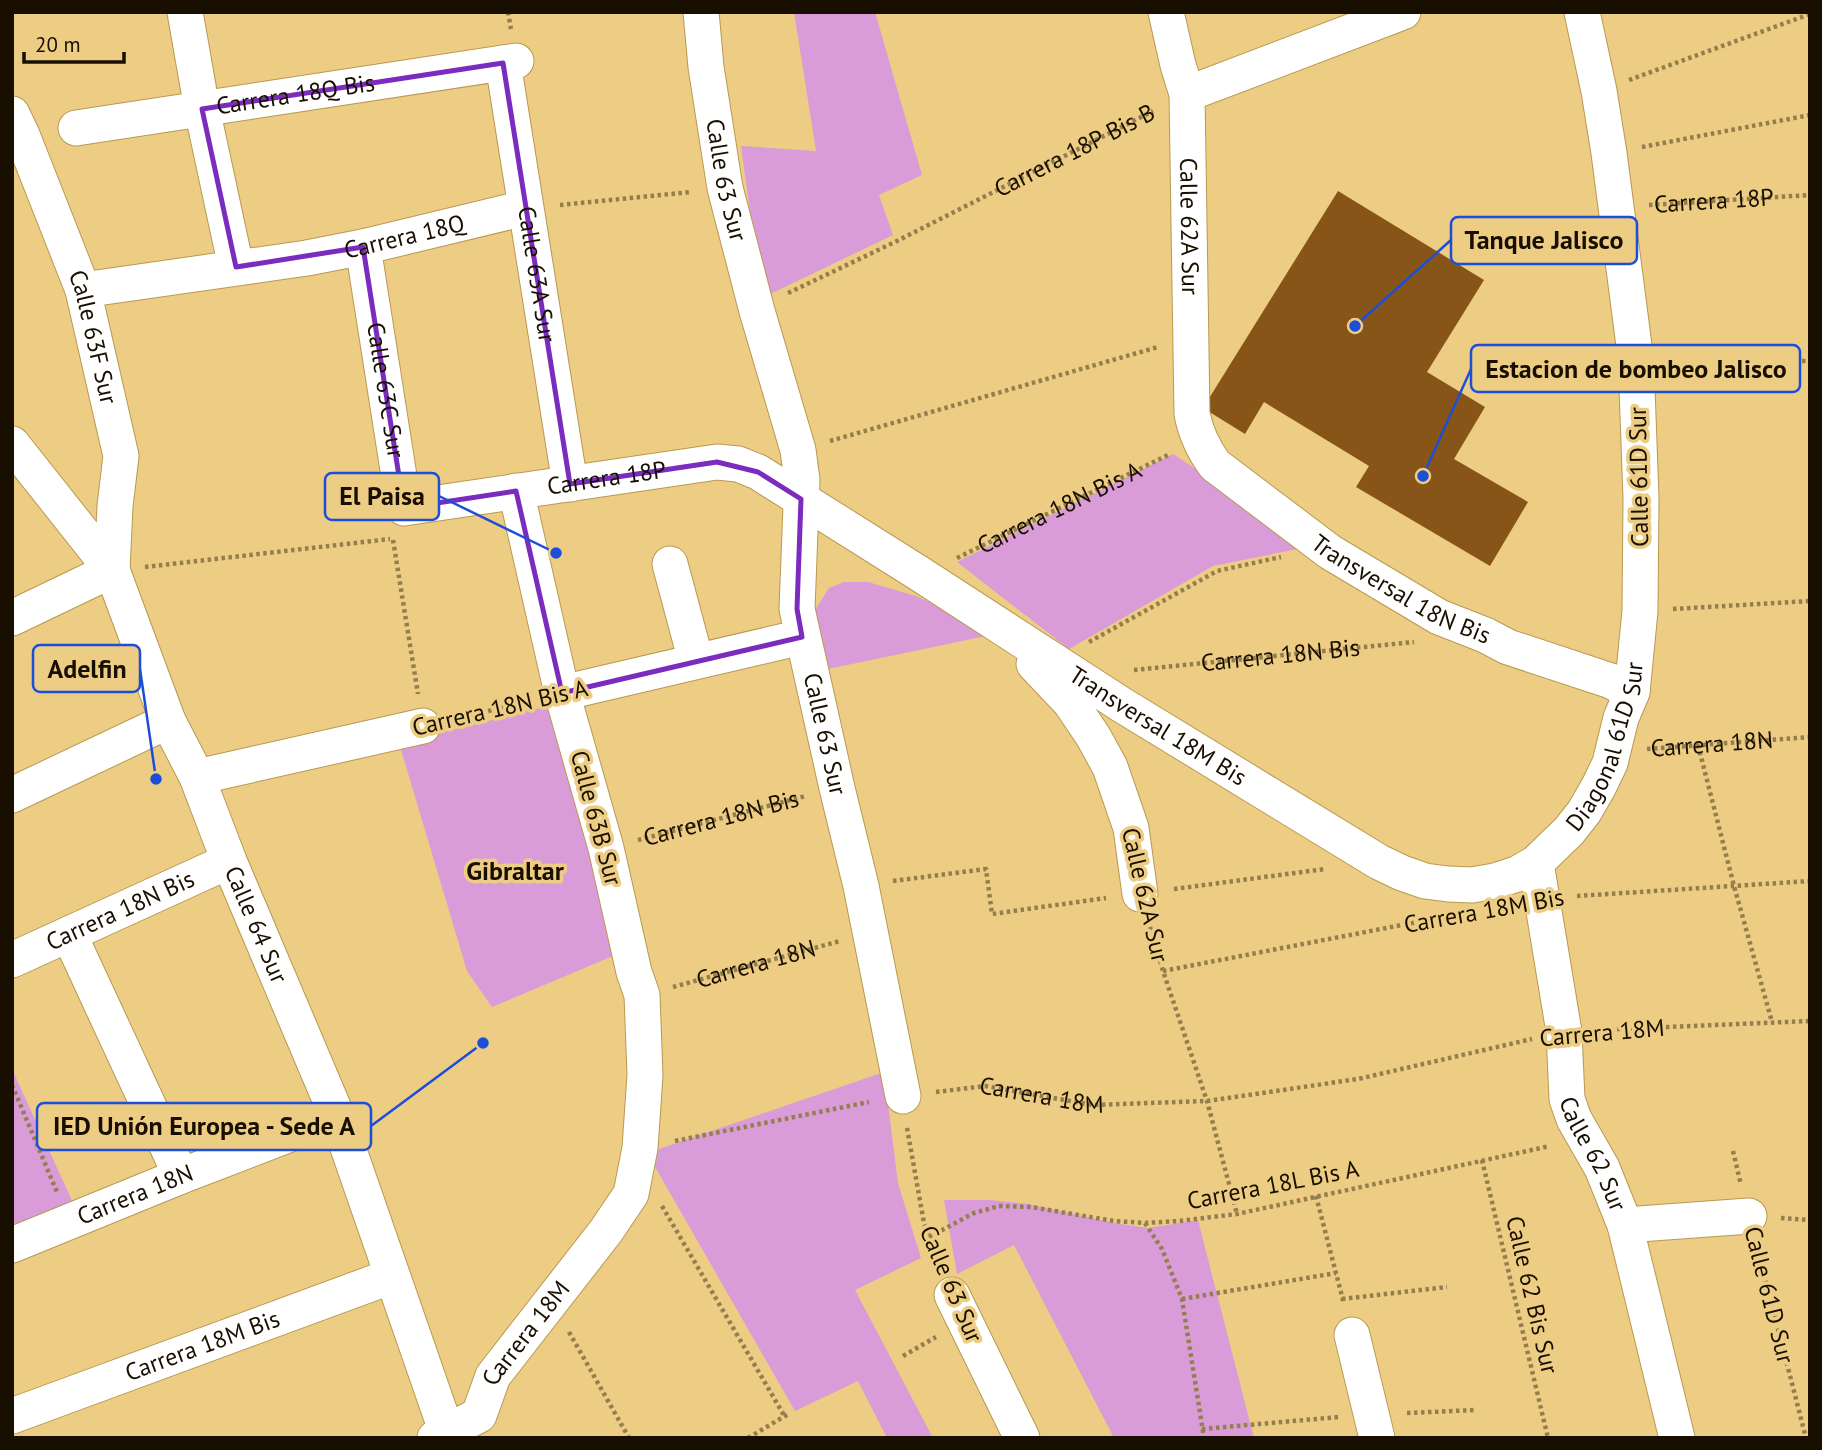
<svg xmlns="http://www.w3.org/2000/svg" width="1822" height="1450" font-family="'PT Sans',sans-serif">
	<style>
		.green { fill: #d99cd9 }
		.building { fill: #875518 }
		.lines { fill: none; stroke-linecap: round; stroke-linejoin: round }
		.minor-casing { stroke: #b89951; stroke-width: 37 }
		.path { stroke: #957e4d; stroke-width: 4.5; stroke-dasharray: 3.5 3.5; stroke-linecap: butt }
		.minor { stroke: #fff; stroke-width: 35 }
		.marked { fill: none; stroke: #7b2cbf; stroke-width: 5; stroke-linejoin: round }
		.labels { text-anchor: middle; stroke-width: 7; stroke-linejoin: round; paint-order: stroke }
		.street-label { font-size: 24px; fill: #180f00; stroke: #edcd84 }
		.neighbourhood-label { font-size: 26px; font-weight: bold; fill: #180f00; stroke: #edcd84 }
		.leader { fill: none; stroke: #1d4ed8; stroke-width: 2.5 }
		.callout-dot { fill: #1d4ed8; stroke: #edcd84; stroke-width: 2.5 }
		.callout { fill: #edcd84; stroke: #1d4ed8; stroke-width: 2.5 }
		.callout-label { font-size: 26px; text-anchor: middle; font-weight: bold; fill: #180f00 }
	</style>
	<rect width="100%" height="100%" fill="#edcd84"/>
	<g class="green">
		<polygon points="794,12 875,12 922,175 879,195 893,235 762,298 741,146 816,151"/>
		<polygon points="1173,454 1313,546 1213,566 1069,649 957,562"/>
		<polygon points="844,582 868,582 916,596 940,607 991,635 828,669 812,630 815,610 829,588"/>
		<polygon points="552,705 620,953 492,1007 467,971 399,743"/>
		<polygon points="12,1069 74,1205 12,1233"/>
		<polygon points="884,1072 898,1183 921,1258 855,1290 933,1438 887,1438 858,1381 795,1411 647,1153"/>
		<polygon points="944,1200 990,1200 1029,1204 1114,1223 1148,1228 1198,1220 1254,1438 1114,1438 1014,1245 957,1274"/>
	</g>
	<polygon class="building" points="1338,191 1484,280 1427,372 1485,407 1454,459 1528,502 1490,566 1356,487 1369,466 1264,402 1245,434 1203,408"/>
	<g class="lines">
		<g class="minor-casing">
			<g id="minor">
				<polyline points="185,12 202,109 236,267"/>
				<path id="s9" d="M701,12L706,67L725,188L757,311L798,450L802,480L797,609L837,788L861,886L903,1096"/>
				<path id="s10" d="M1166,12L1178,65L1187,94L1192,414C1196,434 1203,449 1215,465L1330,552L1439,617L1485,635L1508,647L1611,681L1632,692"/>
				<path id="s11" d="M503,63L570,484"/>
				<polyline points="1187,94 1403,12"/>
				<path id="s12" d="M12,114L22,135L83,290L121,456L115,506L112,570L12,618"/>
				<path id="s13" d="M76,128L516,61"/>
				<path id="s14" d="M363,247L404,508L717,462L738,464L758,472L920,574L1122,705L1379,862L1402,873L1425,881L1448,884L1472,885L1495,881L1517,874L1536,863L1569,831L1584,812L1599,786L1610,763L1621,718L1632,692L1640,611L1641,498L1636,361L1609,153L1599,91L1582,12"/>
				<path id="s15" d="M83,290L307,258L363,247L525,208"/>
				<path id="s16" d="M12,444L112,570L168,721L197,777L229,861L337,1116L447,1433"/>
				<polyline points="670,564 696,661"/>
				<polyline points="1034,664 1070,702 1093,736 1110,767 1131,828 1140,894"/>
				<polyline points="562,693 802,637"/>
				<polyline points="197,777 423,726"/>
				<polyline points="12,795 168,721"/>
				<path id="s17" d="M1536,863L1564,1032L1567,1099L1574,1119L1602,1168L1625,1225L1677,1438"/>
				<polyline points="69,934 181,1176"/>
				<path id="s18" d="M12,960L229,861"/>
				<polyline points="1625,1225 1749,1216"/>
				<path id="s19" d="M12,1245L181,1176L337,1116"/>
				<polyline points="952,1295 1022,1438"/>
				<polyline points="1352,1335 1377,1438"/>
				<path id="s20" d="M12,1416L392,1276"/>
				<path id="s21" d="M435,1438L479,1415L493,1376L606,1231L631,1194L640,1148L645,1075L642,995L634,972L606,848L562,693L516,491"/>
			</g>
		</g>
		<g class="path">
			<polyline points="508,12 511,29"/>
			<polyline points="1629,80 1810,14"/>
			<polyline points="1642,147 1810,115"/>
			<polyline points="560,205 691,192"/>
			<path id="s1" d="M1649,205L1810,195"/>
			<path id="s2" d="M788,293L895,242L1153,111"/>
			<polyline points="1669,361 1810,361"/>
			<polyline points="830,441 1158,347"/>
			<polyline points="393,540 418,694"/>
			<path id="s3" d="M957,558L1170,454"/>
			<polyline points="145,567 390,539"/>
			<polyline points="1673,609 1810,601"/>
			<polyline points="1089,642 1217,571 1281,557"/>
			<path id="s4" d="M1134,670L1414,642"/>
			<polyline points="454,719 531,701"/>
			<polyline points="1698,745 1734,886 1772,1022"/>
			<path id="s5" d="M1647,749L1810,737"/>
			<path id="s6" d="M638,840L806,796"/>
			<polyline points="893,881 986,869 992,914 1106,898"/>
			<polyline points="1174,889 1325,869"/>
			<polyline points="1577,896 1810,881"/>
			<polyline points="1150,927 1163,971 1207,1101 1237,1214"/>
			<polyline points="1163,971 1433,919"/>
			<path id="s7" d="M673,987L840,941"/>
			<polyline points="1596,1030 1810,1021"/>
			<polyline points="12,1085 57,1192"/>
			<path id="s8" d="M936,1092L985,1086L1093,1105L1207,1101L1358,1079L1532,1039"/>
			<polyline points="907,1128 924,1223 940,1265"/>
			<polyline points="675,1141 869,1102"/>
			<polyline points="1733,1151 1741,1185"/>
			<polyline points="1482,1160 1548,1438"/>
			<polyline points="1316,1196 1344,1304"/>
			<polyline points="662,1206 785,1417"/>
			<polyline points="1781,1218 1810,1220"/>
			<polyline points="1145,1223 1162,1249 1182,1299 1204,1438"/>
			<polyline points="929,1237 974,1213 999,1206 1031,1207 1114,1221 1145,1223 1179,1221 1237,1214 1550,1146"/>
			<polyline points="1757,1247 1806,1438"/>
			<polyline points="1182,1299 1336,1273"/>
			<polyline points="1342,1299 1447,1287"/>
			<polyline points="569,1332 629,1438"/>
			<polyline points="903,1356 936,1337"/>
			<polyline points="1407,1413 1476,1410"/>
			<polyline points="1202,1429 1339,1417"/>
			<polyline points="748,1438 790,1413"/>
		</g>
		<use href="#minor" class="minor"/>
	</g>
	<path class="marked" d="M503,63L570,484L717,462L758,472L801,499L797,609L802,637L562,693L516,491L404,508L363,247L236,267L202,109Z"/>
	<g class="labels">
		<g class="street-label">
			<text dy="8" stroke="none"><textPath href="#s13" startOffset="222">Carrera 18Q Bis</textPath></text>
			<text dy="8" stroke="none"><textPath href="#s2" startOffset="320">Carrera 18P Bis B</textPath></text>
			<text dy="8" stroke="none"><textPath href="#s9" startOffset="170">Calle 63 Sur</textPath></text>
			<text dy="8" stroke="none"><textPath href="#s1" startOffset="65">Carrera 18P</textPath></text>
			<text dy="8" stroke="none"><textPath href="#s10" startOffset="217">Calle 62A Sur</textPath></text>
			<text dy="8" stroke="none"><textPath href="#s15" startOffset="326">Carrera 18Q</textPath></text>
			<text dy="8" stroke="none"><textPath href="#s11" startOffset="214">Calle 63A Sur</textPath></text>
			<text dy="8" stroke="none"><textPath href="#s12" startOffset="238">Calle 63F Sur</textPath></text>
			<text dy="8" stroke="none"><textPath href="#s14" startOffset="145">Calle 63C Sur</textPath></text>
			<text transform="translate(1639 477) rotate(-91)" y="8">Calle 61D Sur</text>
			<text dy="8" stroke="none"><textPath href="#s14" startOffset="469">Carrera 18P</textPath></text>
			<text dy="8" stroke="none"><textPath href="#s3" startOffset="114">Carrera 18N Bis A</textPath></text>
			<text dy="8" stroke="none"><textPath href="#s10" startOffset="686">Transversal 18N Bis</textPath></text>
			<text dy="8" stroke="none"><textPath href="#s4" startOffset="147">Carrera 18N Bis</textPath></text>
			<text transform="translate(500 708) rotate(-13)" y="8">Carrera 18N Bis A</text>
			<text dy="8" stroke="none"><textPath href="#s14" startOffset="1097">Transversal 18M Bis</textPath></text>
			<text dy="8" stroke="none"><textPath href="#s9" startOffset="737">Calle 63 Sur</textPath></text>
			<text dy="8" stroke="none"><textPath href="#s14" startOffset="1662">Diagonal 61D Sur</textPath></text>
			<text dy="8" stroke="none"><textPath href="#s5" startOffset="65">Carrera 18N</textPath></text>
			<text transform="translate(596 818) rotate(75)" y="8">Calle 63B Sur</text>
			<text dy="8" stroke="none"><textPath href="#s6" startOffset="86">Carrera 18N Bis</textPath></text>
			<text transform="translate(1145 895) rotate(77)" y="8">Calle 62A Sur</text>
			<text dy="8" stroke="none"><textPath href="#s18" startOffset="119">Carrera 18N Bis</textPath></text>
			<text transform="translate(1484 911) rotate(-10)" y="8">Carrera 18M Bis</text>
			<text dy="8" stroke="none"><textPath href="#s16" startOffset="544">Calle 64 Sur</textPath></text>
			<text dy="8" stroke="none"><textPath href="#s7" startOffset="86">Carrera 18N</textPath></text>
			<text transform="translate(1602 1033) rotate(-5)" y="8">Carrera 18M</text>
			<text dy="8" stroke="none"><textPath href="#s8" startOffset="107">Carrera 18M</textPath></text>
			<text dy="8" stroke="none"><textPath href="#s17" startOffset="299">Calle 62 Sur</textPath></text>
			<text transform="translate(1273 1185) rotate(-11)" y="8">Carrera 18L Bis A</text>
			<text dy="8" stroke="none"><textPath href="#s19" startOffset="133">Carrera 18N</textPath></text>
			<text transform="translate(951 1284) rotate(67)" y="8">Calle 63 Sur</text>
			<text transform="translate(1532 1295) rotate(77)" y="8">Calle 62 Bis Sur</text>
			<text transform="translate(1769 1295) rotate(76)" y="8">Calle 61D Sur</text>
			<text dy="8" stroke="none"><textPath href="#s21" startOffset="145">Carrera 18M</textPath></text>
			<text dy="8" stroke="none"><textPath href="#s20" startOffset="203">Carrera 18M Bis</textPath></text>
		</g>
		<g class="neighbourhood-label">
			<text x="515" y="880">Gibraltar</text>
		</g>
	</g>
	<path class="leader" d="M1355 326L1451 240M1423 476L1471 369M556 553L439 496M156 779L140 669M483 1043L371 1126"/>
	<g class="callout-dot">
		<circle cx="1355" cy="326" r="7"/>
		<circle cx="1423" cy="476" r="7"/>
		<circle cx="556" cy="553" r="7"/>
		<circle cx="156" cy="779" r="7"/>
		<circle cx="483" cy="1043" r="7"/>
	</g>
	<g class="callout">
		<rect x="1451" y="217" width="186" height="47" rx="7"/>
		<rect x="1471" y="345" width="329" height="47" rx="7"/>
		<rect x="325" y="473" width="114" height="47" rx="7"/>
		<rect x="33" y="645" width="107" height="47" rx="7"/>
		<rect x="37" y="1103" width="334" height="47" rx="7"/>
	</g>
	<g class="callout-label">
		<text x="1544" y="249">Tanque Jalisco</text>
		<text x="1636" y="378">Estacion de bombeo Jalisco</text>
		<text x="382" y="505">El Paisa</text>
		<text x="87" y="678">Adelfin</text>
		<text x="204" y="1135">IED Unión Europea - Sede A</text>
	</g>
	<rect width="1822" height="1450" fill="none" stroke="#180f00" stroke-width="28"/>
	<path d="M24 52v10h100v-10" fill="none" stroke="#180f00" stroke-width="3.5"/>
	<text x="35" y="52" font-size="21" fill="#180f00" stroke="#edcd84" stroke-width="5" paint-order="stroke">20 m</text>
</svg>
